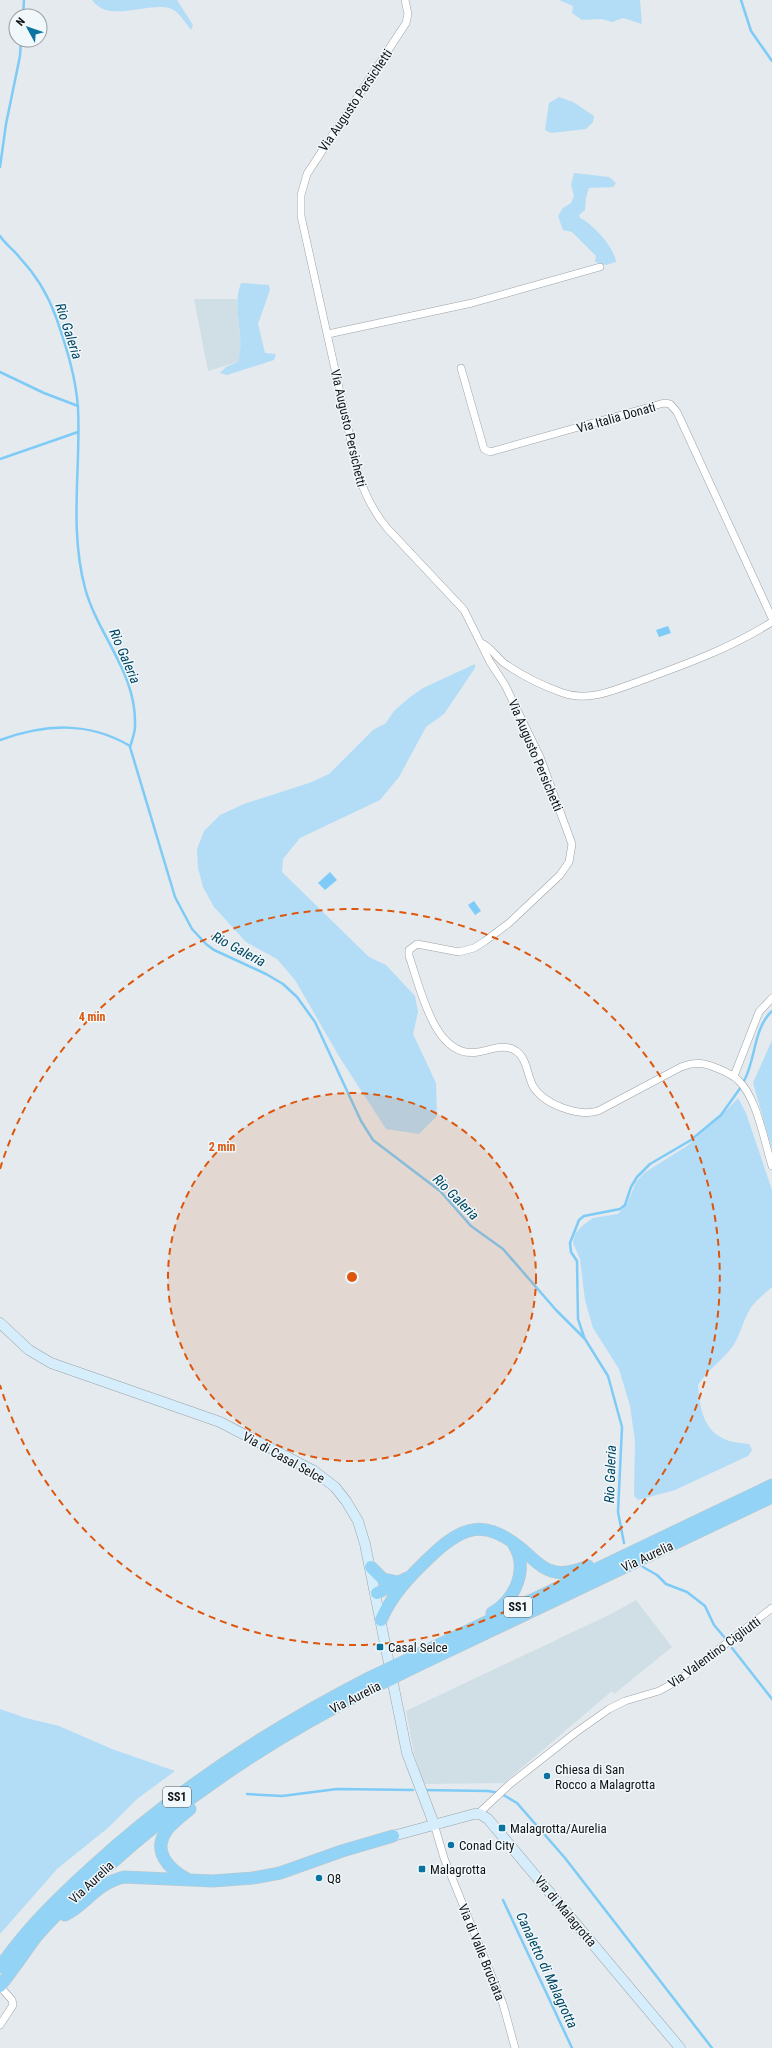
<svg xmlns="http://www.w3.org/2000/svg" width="772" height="2048" font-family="'Roboto Condensed',sans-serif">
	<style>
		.built { fill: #d0dee6 }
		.green { fill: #b3ddf6 }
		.water { fill: #7dcbf6 }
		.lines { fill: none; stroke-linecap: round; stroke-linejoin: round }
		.stream { stroke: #7dcbf6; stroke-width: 2.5 }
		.minor-casing { stroke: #9ca2a6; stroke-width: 8 }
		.secondary-casing { stroke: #9ca2a6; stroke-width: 11 }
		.trunk-casing { stroke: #c6c7c7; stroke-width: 13 }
		.minor { stroke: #fff; stroke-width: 7 }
		.secondary { stroke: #d6eefc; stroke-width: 10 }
		.trunk { stroke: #92d3f6; stroke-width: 12 }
		.trunk-bridge-casing { stroke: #c6c7c7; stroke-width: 13; stroke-linecap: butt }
		.trunk-bridge { stroke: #92d3f6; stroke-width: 12 }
		.ring { fill: none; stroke: #dd560c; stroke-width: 2; stroke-dasharray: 7 5 }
		.poi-dot { fill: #0974a0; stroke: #f1f8fb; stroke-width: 1.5 }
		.labels { text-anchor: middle; stroke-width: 3; stroke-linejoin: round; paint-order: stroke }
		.shield { fill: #f1f8fb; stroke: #55585b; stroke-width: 1 }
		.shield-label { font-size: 12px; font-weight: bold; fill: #121416 }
		.street-label { font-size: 13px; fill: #121416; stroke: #f1f8fb }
		.poi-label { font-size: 13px; fill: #121416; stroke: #f1f8fb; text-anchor: start }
		.water-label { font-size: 14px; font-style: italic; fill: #004561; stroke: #f1f8fb }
		.centre { fill: #dd560c; stroke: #f1f8fb; stroke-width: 2 }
		.ring-label { font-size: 12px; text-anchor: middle; font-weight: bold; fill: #dd560c; stroke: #f1f8fb; stroke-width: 3; stroke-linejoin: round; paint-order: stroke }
	</style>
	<rect width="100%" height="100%" fill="#e4eaee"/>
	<g class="built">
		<polygon points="194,299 237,299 241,352 238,362 208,371"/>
		<polygon points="636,1600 672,1647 614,1694 612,1691 504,1783 424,1784 414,1753 406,1711 611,1614"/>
	</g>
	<g class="green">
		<path d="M92,0H177L193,25L191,30C186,24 179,12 172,9C148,0 110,25 92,0Z"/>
		<polygon points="559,0 640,0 642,24 623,18 612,22 602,19 582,20 572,13 573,6"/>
		<polygon points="559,97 573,102 594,116 593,122 586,129 551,133 545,130 549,103"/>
		<path d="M574,173L609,177L616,183L613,187L589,188L586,198L585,210L579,215L580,218C592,223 615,248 616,262L606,265L595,262L596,256L572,232L563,230L558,216L563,208L571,203L574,196L571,185Z"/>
		<path d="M241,283L269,285L270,290L258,324L265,353L276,354L274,360L227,375L220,373L226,367L238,362C246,336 231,309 241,283Z"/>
		<polygon points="475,664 475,668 444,714 426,727 399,777 380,800 300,838 283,859 282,872 369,957 386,965 415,996 418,1012 413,1034 436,1083 437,1116 419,1134 386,1129 340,1058 295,980 277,959 246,942 214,907 203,887 198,868 197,849 204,831 220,815 244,804 309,783 329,774 373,730 386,723 394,711 410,697 423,688"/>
		<polygon points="772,1040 772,1149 753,1083"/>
		<path d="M738,1098L746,1113L772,1190V1287C764,1294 756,1300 750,1309C743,1321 740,1335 733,1346C722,1361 707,1370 698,1385C700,1411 704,1435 733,1442C738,1443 743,1443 749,1444L752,1450L748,1456L675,1490L638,1500L634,1496L635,1441L630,1406L619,1369L593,1328L585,1300L580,1259L573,1243L575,1234L582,1226L593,1218L618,1214L627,1204L636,1182L644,1173L687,1146L720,1117Z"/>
		<polygon points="0,1709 26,1718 59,1726 112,1749 175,1771 137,1799 109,1827 57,1869 0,1934"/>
	</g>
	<g class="water">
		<polygon points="668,626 671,633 659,637 656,630"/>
		<polygon points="330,872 337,880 325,890 318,883"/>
		<polygon points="474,901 481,911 475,915 468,905"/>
	</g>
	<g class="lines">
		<g class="stream">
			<polyline points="741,0 751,31 772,61"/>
			<polyline points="23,16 24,0"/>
			<polyline points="0,167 6,124 20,56 21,40"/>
			<path d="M0,236C5,244 14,250 20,258C36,275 48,295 56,317C66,346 76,377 78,408C81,468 69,528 85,588C98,636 137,673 135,726C135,733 132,740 130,747L175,897L192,929L206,944L214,950L266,974L283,984L297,997L315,1022L361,1121L373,1140L440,1191L471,1226L503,1249L556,1310L585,1339L608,1376L622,1427L618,1512L624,1543"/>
			<polyline points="0,372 44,393 78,406"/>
			<polyline points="0,459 78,432"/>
			<path d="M0,740C45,724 88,721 130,746"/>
			<path d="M744,1081C756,1059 753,1029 772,1011"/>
			<polyline points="584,1337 578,1319 577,1261 571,1252 570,1243 579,1220 584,1216 620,1209 625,1205 631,1187 637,1177 650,1164 691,1140 721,1115 741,1087"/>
			<polyline points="643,1567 657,1575 666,1584 687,1592 705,1606 714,1625 725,1638"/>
			<polyline points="732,1648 772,1699"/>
			<polyline points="423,1790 488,1791 500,1793 517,1803 565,1858 712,2048"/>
			<polyline points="247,1794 282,1796 337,1789 413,1790"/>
			<polyline points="503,1900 572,2048"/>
		</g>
		<g class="minor-casing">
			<g id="minor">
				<path d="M405,0L408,14L406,23L307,174L301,195V216L357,469C363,491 372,510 387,528L464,610L490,662L505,685L540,757L572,844L569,862L560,875L509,923L485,941L474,948L459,952L417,944L409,950V956C420,986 434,1060 478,1052C490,1050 505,1043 516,1051C527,1058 527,1075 533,1086C543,1104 578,1117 598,1111L681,1067C695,1061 705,1063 719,1069C726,1072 733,1075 738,1080C757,1098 764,1140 772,1166"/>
				<polyline points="328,334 472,303 600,267"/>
				<polyline points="461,368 484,449 490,452 664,403 670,404 677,412 772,618"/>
				<path d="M481,643C490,646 496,657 504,663C521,675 543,686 563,693C591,703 622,687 648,678C692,662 732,647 772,622"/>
				<polyline points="734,1076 759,1012 772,998"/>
				<polyline points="478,1814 510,1784 575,1733 609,1709 625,1701 659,1691 679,1680 772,1608"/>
				<polyline points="434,1824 444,1858 503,2004 515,2048"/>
				<polyline points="0,2025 13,2005 12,2000 4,1991"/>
			</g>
		</g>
		<g class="secondary-casing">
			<g id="secondary">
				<polyline points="0,1323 29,1350 51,1363 220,1422 314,1471 335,1487 346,1501 358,1521 365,1544 407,1753 434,1824"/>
				<polyline points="393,1836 474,1814 480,1814 488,1819 680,2048"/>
			</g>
		</g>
		<g class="trunk-casing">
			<g id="trunk">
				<polyline points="371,1567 383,1579 398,1582"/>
				<polyline points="377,1593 407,1578"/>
				<path d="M492,1613C515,1600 529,1569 514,1545"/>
				<path d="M381,1620C392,1595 409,1577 429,1558C463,1525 485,1518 523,1550C533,1559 543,1570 556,1572C567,1574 578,1570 588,1566"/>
				<polyline points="411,1658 772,1485"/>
				<polyline points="417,1666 772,1497"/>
				<path d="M187,1879C169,1869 151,1851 167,1830C173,1822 183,1815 190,1809"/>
				<path d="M65,1915C89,1903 93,1885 124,1877L213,1881L253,1878L280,1873L342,1851L393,1836"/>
				<path d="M0,1967C26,1929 59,1897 92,1867C175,1791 269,1729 369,1678"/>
				<path d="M0,1986C13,1970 24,1953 36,1937C56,1913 80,1892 103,1871C183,1797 275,1737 372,1688"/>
			</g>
		</g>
		<use href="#minor" class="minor"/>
		<use href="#secondary" class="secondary"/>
		<use href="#trunk" class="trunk"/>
		<g class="trunk-bridge-casing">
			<g id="trunk-bridge">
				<polyline points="369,1678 411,1658"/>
				<polyline points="372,1688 417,1666"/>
			</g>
		</g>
		<use href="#trunk-bridge" class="trunk-bridge"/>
	</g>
	<circle cx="352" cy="1277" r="184" fill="#dd560c" fill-opacity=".12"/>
	<g class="ring">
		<circle cx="352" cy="1277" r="184"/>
		<path d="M0 1169A368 368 0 1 1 0 1385"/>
	</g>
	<g class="poi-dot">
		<rect x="376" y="1643" width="8" height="8" rx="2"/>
		<circle cx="547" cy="1776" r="4"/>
		<rect x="498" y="1824" width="8" height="8" rx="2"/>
		<circle cx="451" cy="1845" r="4"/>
		<rect x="418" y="1865" width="8" height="8" rx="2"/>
		<circle cx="319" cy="1878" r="4"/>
	</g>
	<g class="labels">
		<g class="shield">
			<rect x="504" y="1597" width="28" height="20" rx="3"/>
			<rect x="163" y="1787" width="28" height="20" rx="3"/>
		</g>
		<g class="shield-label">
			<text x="518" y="1611">SS1</text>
			<text x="177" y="1801">SS1</text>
		</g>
		<g class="street-label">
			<text transform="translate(355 100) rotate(-56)" y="5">Via Augusto Persichetti</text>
			<text transform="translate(616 417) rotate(-16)" y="5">Via Italia Donati</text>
			<text transform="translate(349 428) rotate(77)" y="5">Via Augusto Persichetti</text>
			<text transform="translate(536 755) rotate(67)" y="5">Via Augusto Persichetti</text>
			<text transform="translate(284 1457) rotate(29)" y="5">Via di Casal Selce</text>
			<text transform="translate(647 1556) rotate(-25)" y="5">Via Aurelia</text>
			<text transform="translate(714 1652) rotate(-36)" y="5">Via Valentino Cigliutti</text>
			<text transform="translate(355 1697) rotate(-27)" y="5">Via Aurelia</text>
			<text transform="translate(91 1882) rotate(-43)" y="5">Via Aurelia</text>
			<text transform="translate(566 1911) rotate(50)" y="5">Via di Malagrotta</text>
			<text transform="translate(482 1952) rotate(68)" y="5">Via di Valle Bruciata</text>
		</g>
		<g class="poi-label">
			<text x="388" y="1652">Casal Selce</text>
			<text x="555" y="1774">Chiesa di San<tspan x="555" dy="15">Rocco a Malagrotta</tspan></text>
			<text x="510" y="1833">Malagrotta/Aurelia</text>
			<text x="459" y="1850">Conad City</text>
			<text x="430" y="1874">Malagrotta</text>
			<text x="327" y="1883">Q8</text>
		</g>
		<g class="water-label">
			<text transform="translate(69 331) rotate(72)" y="5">Rio Galeria</text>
			<text transform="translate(125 656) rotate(67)" y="5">Rio Galeria</text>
			<text transform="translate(239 949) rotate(28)" y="5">Rio Galeria</text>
			<text transform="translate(456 1197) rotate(45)" y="5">Rio Galeria</text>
			<text transform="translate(610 1474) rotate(-88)" y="5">Rio Galeria</text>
			<text transform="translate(547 1970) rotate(65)" y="5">Canaletto di Malagrotta</text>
		</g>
	</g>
	<circle cx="352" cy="1277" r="6" class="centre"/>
	<g class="ring-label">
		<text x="92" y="1021">4 min</text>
		<text x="222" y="1151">2 min</text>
	</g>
	<g transform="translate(28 28) rotate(310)"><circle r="19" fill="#f1f8fb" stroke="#989d9f"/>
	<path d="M0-3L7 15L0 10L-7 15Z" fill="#0974a0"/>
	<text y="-6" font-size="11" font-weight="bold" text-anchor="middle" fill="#121416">N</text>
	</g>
</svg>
